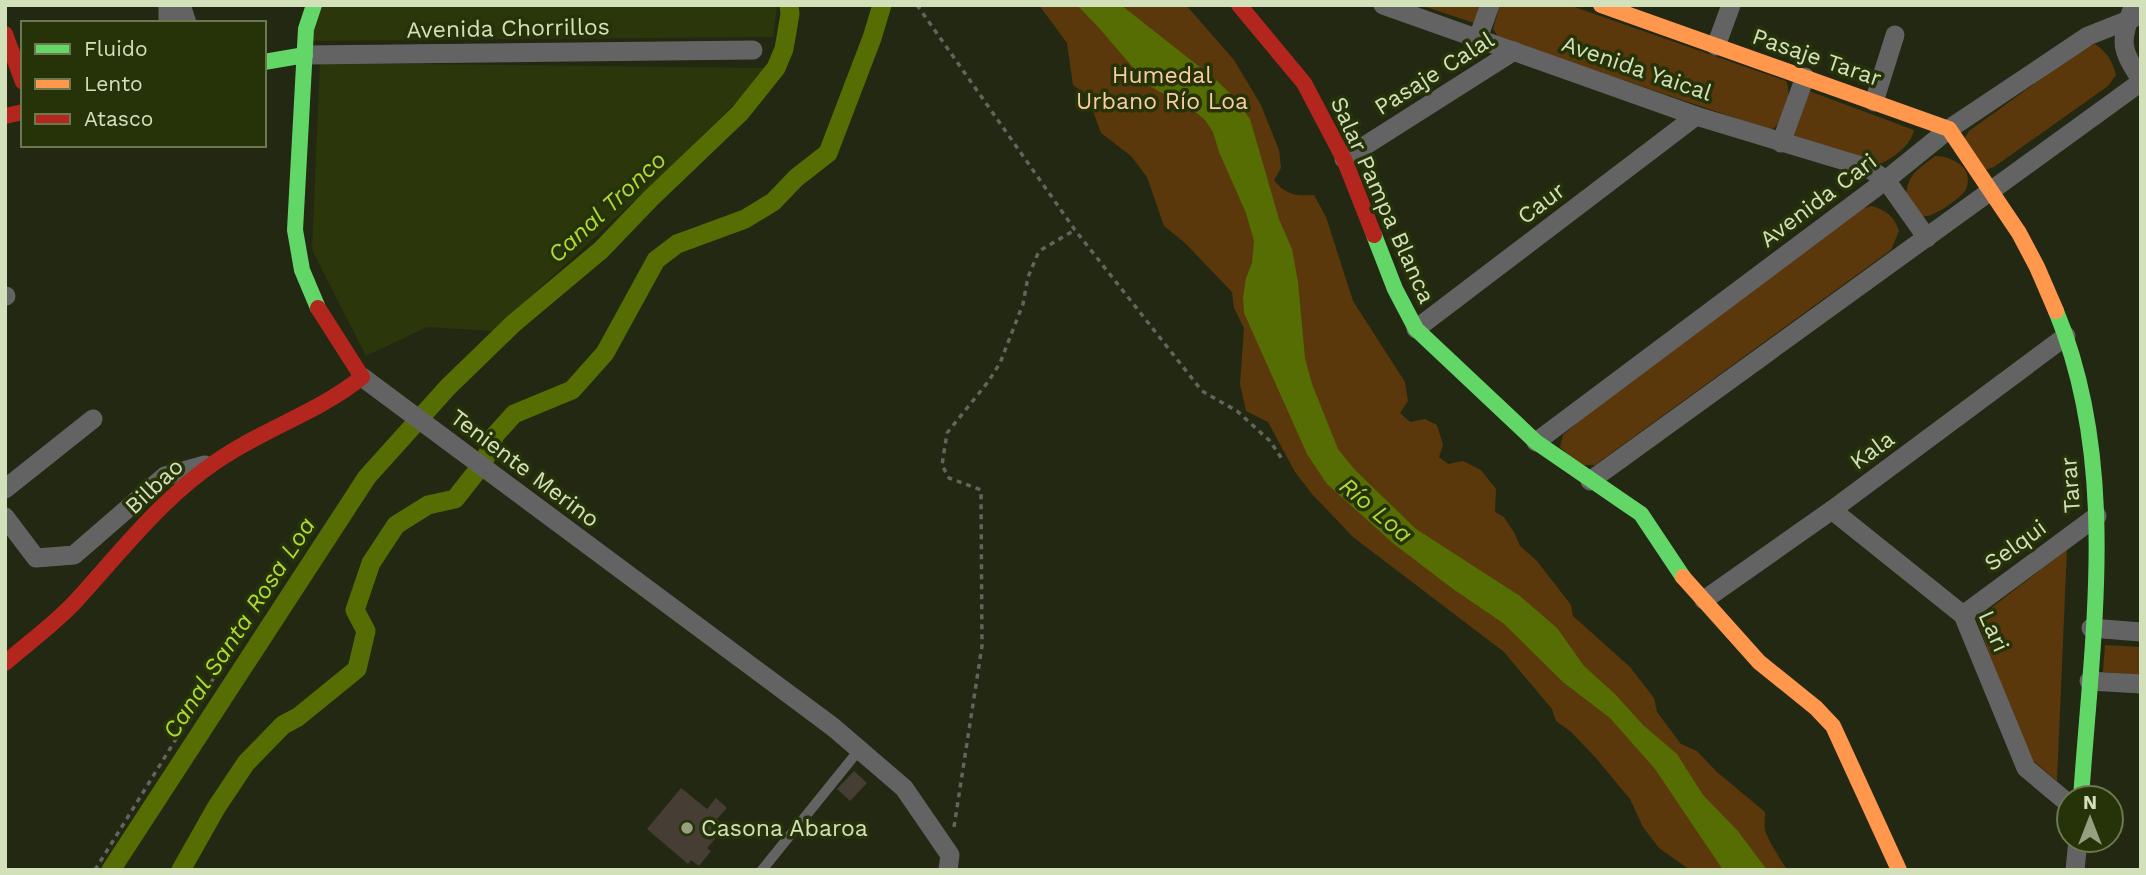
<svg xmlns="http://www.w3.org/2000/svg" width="2146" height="875" font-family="'Work Sans',sans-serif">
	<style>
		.built { fill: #2b370b }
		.green { fill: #5a380c }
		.water { fill: #556d03 }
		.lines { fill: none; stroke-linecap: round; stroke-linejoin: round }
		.canal { stroke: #556d03; stroke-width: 19 }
		.building { fill: #463d35 }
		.path { stroke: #63645e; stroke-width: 3.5; stroke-dasharray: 5 5; stroke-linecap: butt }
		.lane { stroke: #636364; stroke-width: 10 }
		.street { stroke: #636364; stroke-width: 19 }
		.fast { stroke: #63d668; stroke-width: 16 }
		.slow { stroke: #ff974d; stroke-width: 16 }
		.jam { stroke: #b3261e; stroke-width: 16 }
		.poi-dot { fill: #95a080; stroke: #263208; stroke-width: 2.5 }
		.labels { text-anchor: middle; stroke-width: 7; stroke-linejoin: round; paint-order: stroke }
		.street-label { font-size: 23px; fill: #d3e1bb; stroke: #263208 }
		.park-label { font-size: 23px; fill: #fbcda3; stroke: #263208 }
		.poi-label { font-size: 23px; fill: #d3e1bb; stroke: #263208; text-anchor: start }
		.water-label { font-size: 24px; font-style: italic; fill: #afdb35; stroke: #263208 }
	</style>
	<rect width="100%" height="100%" fill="#222812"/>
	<g class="built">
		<polygon points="322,5 777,5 773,37 311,41"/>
		<polygon points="320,63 771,68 661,176 493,331 427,327 366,356 312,250"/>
	</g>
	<g class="green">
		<path d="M1039,5H1186L1234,60L1261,105L1279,150L1281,168L1274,180C1286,195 1295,196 1314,195L1326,217L1353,301L1405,382L1408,401L1400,413L1410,422L1425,419L1437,425L1443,445L1439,457L1448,464L1463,461L1481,470L1496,489L1495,512L1504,517L1515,534L1520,546L1537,561L1571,605L1573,616L1630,667L1654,698L1657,712L1681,744L1697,751L1717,772L1765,812C1765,818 1764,824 1765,830C1766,836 1783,865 1788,870H1690L1659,848L1643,827L1630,799L1595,757L1571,732L1556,721L1552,709L1504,652L1353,537L1312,494L1295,472L1268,422L1246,411L1240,384L1244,328L1234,308L1232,292L1185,243L1164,226L1147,177L1131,156L1101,133L1087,95L1073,85L1067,43Z"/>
		<polygon points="1420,5 1482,5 1477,24"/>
		<path d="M1500,5H1569L1786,81C1793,97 1785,121 1771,130L1499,38L1493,29Z"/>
		<path d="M2095,44C2108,53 2112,61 2116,75L2108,86L1994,167L1985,170L1964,139L1969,131L2084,48Z"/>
		<path d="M1809,91L1914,130C1912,145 1888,163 1873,166L1792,138Z"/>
		<path d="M1935,156C1952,156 1975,168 1966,189C1962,198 1930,220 1921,216C1916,213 1910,205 1906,201C1906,175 1916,171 1935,156Z"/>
		<path d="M1871,206C1886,210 1894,216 1899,231L1891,250L1595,465H1579L1560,447L1563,435L1584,417L1862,209Z"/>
		<polygon points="2067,549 2057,781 2024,753 1977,619"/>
		<polygon points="2105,645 2141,647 2141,675 2103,672"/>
	</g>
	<polygon class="water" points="1077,5 1121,5 1215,79 1235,98 1250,119 1279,219 1292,249 1298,282 1305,358 1312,384 1338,449 1355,470 1416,529 1520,596 1557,628 1584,666 1616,695 1643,725 1677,754 1703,795 1737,830 1767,870 1723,870 1655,769 1610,718 1563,682 1503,623 1453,589 1394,544 1327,484 1307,454 1244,313 1243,297 1246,278 1252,263 1254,241 1246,213 1219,152 1213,132 1205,120 1197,113 1148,85 1100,29"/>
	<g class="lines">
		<g class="canal">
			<polyline points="111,870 367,477 448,387 514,323 601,250 650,199 740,113 776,68 784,49 790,14 789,5"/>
			<polyline points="181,870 216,808 246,763 283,725 298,717 357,669 366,631 355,610 371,563 396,525 428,505 455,499 481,466 488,453 495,435 514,414 572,390 605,353 656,260 677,244 745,219 773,202 796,178 828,153 872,38 882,5"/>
		</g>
	</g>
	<g class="building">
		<polygon points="854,771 867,783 850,801 837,789"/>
		<polygon points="681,788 707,809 716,798 727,808 717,819 726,826 707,848 711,851 699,866 691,860 688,864 647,829"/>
	</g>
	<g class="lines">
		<g class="path">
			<polyline points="917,5 1075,230 1202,391 1237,411 1270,441 1282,459"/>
			<polyline points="954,827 982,646 981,490 949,478 942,465 947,433 988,382 1000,363 1023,304 1028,277 1039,251 1075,230"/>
			<polyline points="95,870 228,655"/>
		</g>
		<polyline class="lane" points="762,870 859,750"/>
		<g class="street">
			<polyline points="181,5 187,23"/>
			<polyline points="1383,5 1696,116 1868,168 1886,180 1927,238"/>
			<path d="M2132,10C2119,44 2122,50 2141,80"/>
			<polyline points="168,23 168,5"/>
			<polyline points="1478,38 1490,5"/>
			<polyline points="1716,46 1731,5"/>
			<polyline points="305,55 753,50"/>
			<polyline points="1874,102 1895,35"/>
			<polyline points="1781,143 1805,77"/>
			<polyline points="1344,159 1514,51"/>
			<polyline points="5,296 6,296"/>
			<polyline points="1416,329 1696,116"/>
			<polyline points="362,377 833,727 904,788 950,855 948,870"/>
			<polyline points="1536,442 1886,180 1949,129 2088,36 2141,15"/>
			<polyline points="1590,481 2141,82"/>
			<polyline points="5,489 93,419"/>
			<polyline points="1832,510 1963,615 2026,768 2069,804"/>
			<polyline points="5,517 36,558 74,555 165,476 205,465"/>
			<polyline points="1704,600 1832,510 2066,336"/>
			<polyline points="1963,615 2097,516"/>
			<polyline points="2091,628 2141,632"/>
			<polyline points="2089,681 2141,684"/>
			<polyline points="2075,870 2078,840"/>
		</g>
		<g class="fast">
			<polyline points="314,5 306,29 295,230 302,270 318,308"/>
			<polyline points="264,62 305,55"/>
			<polyline points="1374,235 1395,289 1416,329 1536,442 1641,514 1683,577"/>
			<path d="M2056,311C2120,465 2092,636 2081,798"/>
		</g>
		<g class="slow">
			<polyline points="1601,5 1949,129 2019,233 2037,267 2056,311"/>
			<polyline points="1683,577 1759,662 1816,708 1833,726 1899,870"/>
		</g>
		<g class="jam">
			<polyline points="1239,5 1304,83 1344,159 1374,235"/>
			<polyline points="5,34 23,82"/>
			<polyline points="5,116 23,112"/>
			<path d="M5,663C28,643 53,625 74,603C119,554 159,501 214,463C260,430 318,413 362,377L318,308"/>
		</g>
	</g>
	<circle class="poi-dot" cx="687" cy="828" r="7"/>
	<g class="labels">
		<g class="street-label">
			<text transform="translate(508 28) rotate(-1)" y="8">Avenida Chorrillos</text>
			<text transform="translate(1817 57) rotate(19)" y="8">Pasaje Tarar</text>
			<text transform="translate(1637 68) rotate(19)" y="8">Avenida Yaical</text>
			<text transform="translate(1434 73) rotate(-32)" y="8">Pasaje Calal</text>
			<text transform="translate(1383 200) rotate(66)" y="8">Salar Pampa Blanca</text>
			<text transform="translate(1818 200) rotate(-37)" y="8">Avenida Cari</text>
			<text transform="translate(1541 203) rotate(-37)" y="8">Caur</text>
			<text transform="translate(1872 450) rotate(-36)" y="8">Kala</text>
			<text transform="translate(525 468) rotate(37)" y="8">Teniente Merino</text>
			<text transform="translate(2070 485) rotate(-94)" y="8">Tarar</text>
			<text transform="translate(154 486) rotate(-43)" y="8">Bilbao</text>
			<text transform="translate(2015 545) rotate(-36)" y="8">Selqui</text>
			<text transform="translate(1994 631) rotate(66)" y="8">Lari</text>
		</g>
		<g class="park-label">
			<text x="1162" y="83">Humedal<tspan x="1162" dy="26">Urbano Río Loa</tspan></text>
		</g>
		<g class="poi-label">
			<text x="701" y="836">Casona Abaroa</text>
		</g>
		<g class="water-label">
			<text transform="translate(607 207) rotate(-43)" y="8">Canal Tronco</text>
			<text transform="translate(1376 510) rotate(40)" y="8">Río Loa</text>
			<text transform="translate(239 628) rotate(-57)" y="8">Canal Santa Rosa Loa</text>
		</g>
	</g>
	<rect width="2146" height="875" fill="none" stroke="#d3e1bb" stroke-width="14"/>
	<rect x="21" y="21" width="245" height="126" fill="#263208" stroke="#6b7850" stroke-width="2"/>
	<rect x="35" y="44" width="35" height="10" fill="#63d668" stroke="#6b7850" stroke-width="2"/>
	<text x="84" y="56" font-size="21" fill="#d3e1bb">Fluido</text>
	<rect x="35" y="79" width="35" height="10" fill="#ff974d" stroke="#6b7850" stroke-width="2"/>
	<text x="84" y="91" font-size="21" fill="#d3e1bb">Lento</text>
	<rect x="35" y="114" width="35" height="10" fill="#b3261e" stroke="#6b7850" stroke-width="2"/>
	<text x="84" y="126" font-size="21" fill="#d3e1bb">Atasco</text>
	<g transform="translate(2090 819)"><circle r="33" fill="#263208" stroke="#6b7850" stroke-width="2"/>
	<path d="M0-5L12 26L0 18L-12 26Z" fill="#95a080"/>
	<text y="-10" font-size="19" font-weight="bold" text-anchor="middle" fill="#d3e1bb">N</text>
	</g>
</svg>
